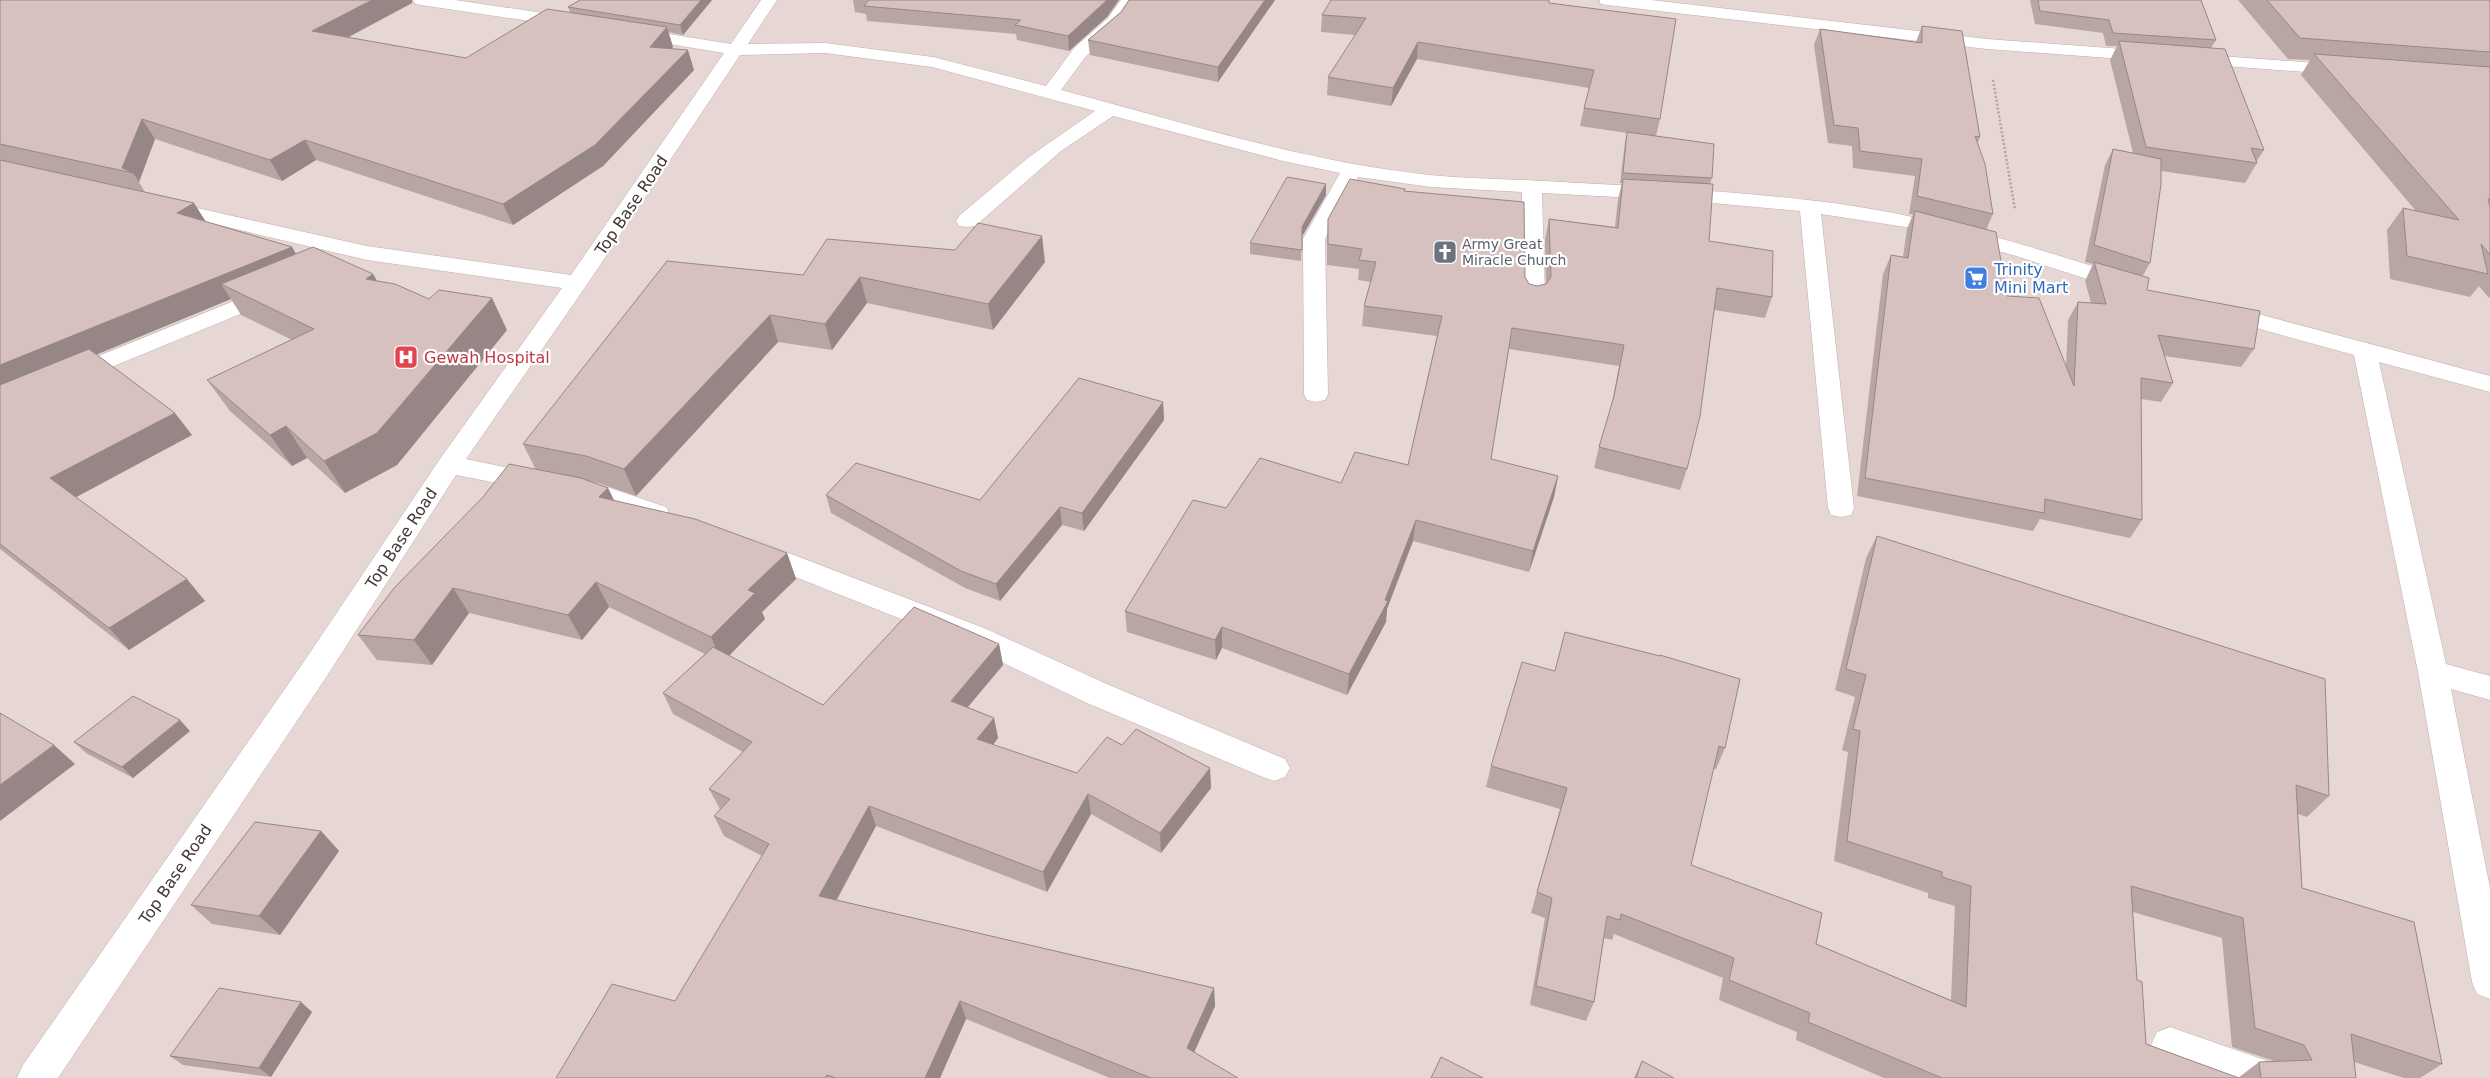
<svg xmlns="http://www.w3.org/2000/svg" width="2490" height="1078" font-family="'DejaVu Sans',sans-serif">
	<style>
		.residential { fill: #e6d7d5 }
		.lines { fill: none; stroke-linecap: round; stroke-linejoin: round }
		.minor-casing { stroke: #c0afac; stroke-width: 1 }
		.path { stroke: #be9f9b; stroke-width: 2.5; stroke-dasharray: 2 2; stroke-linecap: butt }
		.minor { fill: #fff; fill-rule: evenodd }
		.wall { fill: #b8a6a4; fill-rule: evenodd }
		.shaded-wall { fill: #968786 }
		.building { fill: #d6c1bf; stroke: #968786 }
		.labels { text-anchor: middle; stroke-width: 4.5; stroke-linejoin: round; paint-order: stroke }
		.far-worship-label { font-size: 14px; fill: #5b616d; stroke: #fff; text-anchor: start }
		.street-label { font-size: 16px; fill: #453736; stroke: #fff }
		.shop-label { font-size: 16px; fill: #366cbe; stroke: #fff; text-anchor: start }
		.health-label { font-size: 16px; fill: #be3a42; stroke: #fff; text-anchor: start }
	</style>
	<rect width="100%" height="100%" fill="#f2e8e6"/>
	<rect class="residential" x="0" y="0" width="2490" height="1078"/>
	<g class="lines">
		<g class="minor-casing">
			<g id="minor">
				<polygon points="413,0 455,0 570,17 576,18 579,22 576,26 570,27 421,5 415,4"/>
				<path d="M761,0H777L748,44L825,43L933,57L1046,86L1074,48L1108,18L1121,0H1138L1120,26L1086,56L1061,90C1183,122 1304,162 1430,175C1468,179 1507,179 1545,181C1633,186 1720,190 1808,200C1919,212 2026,244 2132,279L2135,284L2132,289L2124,291L2013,255L1912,228L1821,214L1854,508L1851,515L1841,517L1831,515L1828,508L1800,211L1691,201L1542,193L1545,298L1542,303L1534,305L1526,303L1523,298L1522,192L1431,187L1358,177L1325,239L1328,394L1325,400L1316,402L1307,400L1304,394L1303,239L1340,173L1283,161L1113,116L1061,151L975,226L967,227L959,226L956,221L959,216L1029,157L1095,111L932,67L825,53L740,55L588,283L466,459L547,476L551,482L547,488L538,491L456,475L327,676L58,1078H17L23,1065L305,660L440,459L562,288L367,260L159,211L156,207L159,203L166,201L367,246L571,275L724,53L632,38L626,37L623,33L626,29L632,28L731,44Z"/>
				<polygon points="1599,0 1651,0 1987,39 2149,51 2155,52 2158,56 2155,60 2149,61 1987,49 1607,5 1601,4"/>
				<polygon points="2192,54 2344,65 2350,66 2353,70 2350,74 2344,75 2186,63 2183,59 2186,55"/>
				<polygon points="271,286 279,288 282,293 279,298 0,413 0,396"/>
				<polygon points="2221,304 2490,376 2490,392 2379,362 2446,664 2490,676 2490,700 2451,689 2490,888 2490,999 2477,994 2472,982 2418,672 2354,355 2213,316 2209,311 2213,306"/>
				<polygon points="578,481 607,487 666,507 670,514 666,521 656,524 594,502 569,497 565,490 569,483"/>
				<polygon points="755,540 984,628 1109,685 1285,759 1290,768 1285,777 1274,781 1263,777 1087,703 964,644 745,557 741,550 745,543"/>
				<polygon points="2170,1027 2279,1065 2285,1078 2212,1078 2157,1058 2151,1045 2157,1032"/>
			</g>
		</g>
		<polyline class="path" points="1993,80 2015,210"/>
		<use href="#minor" class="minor"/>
	</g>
	<g class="wall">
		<polygon points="0,0 412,3 347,38 466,58 570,12 568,7 580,0 712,0 683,35 668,32 673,47 671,48 694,70 603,166 513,225 316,160 282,181 155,139 139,182 145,192 194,203 206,222 292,247 296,254 373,274 377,281 429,299 507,330 397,465 345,493 307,458 292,466 230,411 207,380 292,340 241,315 231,299 96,355 192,435 75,497 205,601 129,650 0,549"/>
		<polygon points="853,0 1119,0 1107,17 1069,51 1017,40 1016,34 867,21 866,14 855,12"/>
		<polygon points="1129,0 1275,0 1218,82 1090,55 1088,40 1121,12"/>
		<polygon points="2030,0 2201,0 2216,40 2211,48 2264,150 2256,162 2257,163 2245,183 2161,171 2150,263 2142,277 2147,290 2254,349 2241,367 2164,356 2173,383 2161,402 2141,399 2142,520 2130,538 2040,519 2033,531 1857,496 1883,274 1891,255 1903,257 1907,229 1913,214 1909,214 1915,176 1853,168 1852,146 1828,143 1814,45 1820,29 1916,42 1922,26 1980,137 1977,144 1993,214 1986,230 2007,296 2066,366 2068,320 2078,302 2091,303 2085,281 2093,264 2085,262 2105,165 2113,149 2133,153 2110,60 2117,46 2106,46 2103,33 2035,24"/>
		<polygon points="2238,0 2490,0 2490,297 2489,298 2479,286 2470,297 2390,279 2387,230 2403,208 2416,211 2301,75 2310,60 2288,59"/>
		<polygon points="1549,3 1660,119 1656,136 1712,178 1710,184 1709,241 1772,297 1765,318 1714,310 1687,469 1680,490 1594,468 1599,447 1611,408 1619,366 1509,349 1491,459 1558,476 1554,497 1529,572 1413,541 1387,609 1386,622 1347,695 1222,648 1216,660 1127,632 1125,611 1226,508 1341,483 1408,465 1437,336 1362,326 1364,306 1371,282 1358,280 1359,269 1327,265 1327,239 1328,219 1405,189 1405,191 1525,277 1529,284 1537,286 1546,284 1545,239 1549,219 1615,227 1618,199 1622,183 1620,183 1625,142 1627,133 1580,126 1584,108 1589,88 1417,59 1391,106 1327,95 1328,77 1355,35 1321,32 1322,15"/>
		<polygon points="1326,184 1326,195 1302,237 1301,261 1250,254 1250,243"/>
		<polygon points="1045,262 993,330 867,303 832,350 778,342 636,496 598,483 590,482 608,488 614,500 787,553 796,579 762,612 765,619 728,656 823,705 999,644 1003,665 968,707 994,718 998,738 993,745 1077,773 1122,745 1210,768 1211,788 1161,853 1091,814 1047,892 876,826 837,900 1214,988 1215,1006 1194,1052 1238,1078 1110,1078 966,1019 940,1078 556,1078 675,1001 762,856 724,836 714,816 720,809 709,789 743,752 673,714 663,693 705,654 609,607 582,640 469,613 432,665 377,660 358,635 536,470 523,444 803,275"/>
		<polygon points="1163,402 1164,420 1084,531 1062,525 1000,601 965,588 831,513 826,495 980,500"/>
		<path d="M1877,536L2329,796L2307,817L2298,814L2302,888L2442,1064L2420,1078H2404L2354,1062L2356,1078H1884L1796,1040L1797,1032L1719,1000L1723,978L1614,934L1612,940L1604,938L1594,1002L1586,1021L1530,1005L1545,918L1531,913L1560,809L1486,787L1491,766L1555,671L1725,748L1716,769H1713L1691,865L1816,944L1951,1000L1955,906L1928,898V893L1834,861L1848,752L1842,750L1855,697L1835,690L1866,558ZM2133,912L2222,938L2232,1047L2274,1061L2259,1062L2238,1078L2146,1044L2137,980Z"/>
		<polygon points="190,731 133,778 86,753 74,742"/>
		<polygon points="321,831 339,851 280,935 212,924 191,905"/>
		<polygon points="301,1002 312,1012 271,1077 183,1065 170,1056"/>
		<polygon points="1642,1061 1674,1078 1634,1078"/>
	</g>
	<g class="shaded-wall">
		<polygon points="372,0 412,0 412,3 322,51 312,31"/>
		<polygon points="701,0 712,0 683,35 680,25"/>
		<polygon points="1107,0 1119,0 1107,17 1069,51 1068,36"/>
		<polygon points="1265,0 1275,0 1218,82 1218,67"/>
		<polygon points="667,27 673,47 656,66 650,47"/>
		<polygon points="1418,42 1417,59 1391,106 1393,88"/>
		<polygon points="688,50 694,70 603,166 513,225 503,204"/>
		<polygon points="142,119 155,139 139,182 133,173 122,168"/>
		<polygon points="305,140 316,160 282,181 270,160"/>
		<polygon points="1326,184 1326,195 1301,238 1302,227"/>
		<polygon points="194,203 207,224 177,213"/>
		<polygon points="1042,236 1045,262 993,330 988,304"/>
		<polygon points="292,247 304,269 221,284 231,299 0,394 0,365"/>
		<polygon points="373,274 391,305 366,279"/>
		<polygon points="860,277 867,303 832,350 825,324"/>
		<polygon points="492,298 507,330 397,465 345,493 324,461"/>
		<polygon points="770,315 778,342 636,496 624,469"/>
		<polygon points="1163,402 1164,420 1084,531 1082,513"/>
		<polygon points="175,413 192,435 69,501 50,478"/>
		<polygon points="286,426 307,458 292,466 270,435"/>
		<polygon points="1558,476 1554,497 1529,572 1533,551"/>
		<polygon points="608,488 620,513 599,497"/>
		<polygon points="1060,507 1062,525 1000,601 996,584"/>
		<polygon points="1416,520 1413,541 1387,609 1386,622 1347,695 1349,674 1385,600"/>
		<polygon points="787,553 796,579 762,612 765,619 722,663 711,637 748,590"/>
		<polygon points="187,579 205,601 129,650 109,628"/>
		<polygon points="596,582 609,607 582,640 568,615"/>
		<polygon points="453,588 469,613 432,665 414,640"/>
		<polygon points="1222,627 1222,648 1216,660 1215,640"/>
		<polygon points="999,644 1003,665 956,721 951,701"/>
		<polygon points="994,718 998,738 982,760 977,739"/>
		<polygon points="180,720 190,731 133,778 122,767"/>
		<polygon points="54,745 75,764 0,821 0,785"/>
		<polygon points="1210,768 1211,788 1161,853 1160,833"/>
		<polygon points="1088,794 1091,814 1047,892 1043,872"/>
		<polygon points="869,806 876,826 828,915 819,896"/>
		<polygon points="321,831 339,851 280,935 259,916"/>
		<polygon points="1214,988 1215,1006 1188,1066 1187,1048"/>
		<polygon points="960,1001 966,1019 940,1078 925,1078"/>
		<polygon points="301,1002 312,1012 271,1077 259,1068"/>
	</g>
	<g class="building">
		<polygon points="0,0 372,0 312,31 466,58 547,9 667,27 650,47 688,50 595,145 503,204 305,140 270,160 142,119 122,168 133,173 0,144"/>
		<polygon points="580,0 701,0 680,25 568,7"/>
		<polygon points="869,0 1107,0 1068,36 1015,25 1021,20 864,6"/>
		<polygon points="1129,0 1265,0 1218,67 1088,40 1121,12"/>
		<polygon points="1331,0 1549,0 1549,3 1676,19 1660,119 1584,108 1594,70 1418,42 1393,88 1328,77 1366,18 1322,15"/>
		<polygon points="2038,0 2201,0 2216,40 2113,33 2109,20 2040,11"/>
		<polygon points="2267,0 2490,0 2490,52 2300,38"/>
		<polygon points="1922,26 1962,31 1980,137 1975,136 1985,164 1993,214 1917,196 1922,159 1860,151 1858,128 1834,125 1820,29 1922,43"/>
		<polygon points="2119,41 2225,49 2264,150 2251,148 2257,163 2146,147"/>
		<polygon points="2314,54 2490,67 2490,199 2488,199 2490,207 2490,255 2481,244 2488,274 2407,256 2403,208 2459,220"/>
		<polygon points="1627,132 1714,144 1712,178 1623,173"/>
		<polygon points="2113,149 2161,159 2161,184 2150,263 2094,245"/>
		<polygon points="0,160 194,203 177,213 292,247 0,365"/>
		<polygon points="1287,177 1326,184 1302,227 1302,250 1250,243"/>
		<polygon points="1350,179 1405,189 1404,191 1524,202 1525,277 1529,284 1537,286 1546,284 1551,277 1549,219 1618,228 1623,179 1713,184 1709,241 1773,251 1772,297 1717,288 1700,416 1687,469 1599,447 1614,396 1624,345 1512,328 1491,459 1558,476 1533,551 1416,520 1385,600 1388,601 1349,674 1222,627 1215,640 1125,611 1193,500 1226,508 1260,458 1341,483 1355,452 1408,465 1442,316 1364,306 1376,262 1359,260 1362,249 1328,244 1328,219"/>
		<polygon points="1915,211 1996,232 2007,296 2039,298 2074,386 2078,302 2106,304 2094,262 2149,278 2147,290 2260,311 2254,349 2158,335 2173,383 2141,378 2142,520 2045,499 2044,513 1865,478 1891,255 1908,258"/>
		<polygon points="978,223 1042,236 988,304 860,277 825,324 770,315 624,469 586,456 523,444 667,261 803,275 827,239 955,250"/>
		<polygon points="313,247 373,274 366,279 395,284 429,299 439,290 492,298 377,433 324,461 286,426 270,435 207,380 314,329 221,284"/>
		<polygon points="89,349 175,413 50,478 187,579 109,628 0,544 0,385"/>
		<polygon points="1079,378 1163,402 1082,513 1060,507 996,584 961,571 826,495 856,463 980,500"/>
		<polygon points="509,464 581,478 608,488 599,497 695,519 787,553 748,590 755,593 711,637 596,582 568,615 453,588 414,640 358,635 395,587 483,497"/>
		<polygon points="1877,536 2325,679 2329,796 2296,785 2302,888 2414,922 2442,1064 2351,1034 2356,1078 2261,1078 2259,1062 2312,1060 2304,1045 2255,1028 2243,918 2131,886 2137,980 2142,982 2146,1044 2239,1078 1942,1078 1808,1022 1810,1013 1729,980 1734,958 1621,914 1620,920 1607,916 1594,1002 1536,986 1552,898 1537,892 1567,788 1491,766 1522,662 1555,671 1565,632 1660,656 1660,655 1740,679 1725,748 1719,746 1691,865 1822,913 1816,944 1966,1007 1971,886 1942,877 1942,872 1847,841 1860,731 1853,729 1866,675 1846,669"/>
		<polygon points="914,607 999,644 951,701 994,718 977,739 1077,773 1107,737 1122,745 1136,729 1210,768 1160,833 1088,794 1043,872 869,806 819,896 1214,988 1187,1048 1238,1078 1151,1078 960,1001 925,1078 836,1078 827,1075 825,1078 556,1078 612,984 675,1001 769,844 714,816 730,799 709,789 752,742 663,693 713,647 823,705"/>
		<polygon points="133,696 180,720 122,767 74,742"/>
		<polygon points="0,713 54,745 0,785"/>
		<polygon points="255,822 321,831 259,916 191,905"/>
		<polygon points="219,988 301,1002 259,1068 170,1056"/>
		<polygon points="1441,1057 1483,1078 1431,1078"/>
		<polygon points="1642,1061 1674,1078 1636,1078"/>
	</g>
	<defs>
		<g id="church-square" transform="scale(1.25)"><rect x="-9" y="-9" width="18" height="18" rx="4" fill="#6b7280" stroke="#fff"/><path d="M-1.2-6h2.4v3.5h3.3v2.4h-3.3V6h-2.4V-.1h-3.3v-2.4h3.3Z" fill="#fff"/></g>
		<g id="supermarket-square" transform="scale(1.25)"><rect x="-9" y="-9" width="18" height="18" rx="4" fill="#3f7fe0" stroke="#fff"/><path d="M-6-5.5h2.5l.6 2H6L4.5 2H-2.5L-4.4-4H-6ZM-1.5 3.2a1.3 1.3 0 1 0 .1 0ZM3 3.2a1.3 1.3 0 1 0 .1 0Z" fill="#fff"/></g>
		<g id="hospital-square" transform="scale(1.25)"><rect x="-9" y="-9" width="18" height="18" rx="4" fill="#e0444e" stroke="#fff"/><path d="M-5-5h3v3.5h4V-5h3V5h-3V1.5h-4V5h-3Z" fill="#fff"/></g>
	</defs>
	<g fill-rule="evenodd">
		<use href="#church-square" x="1445" y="252"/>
		<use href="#supermarket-square" x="1976" y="278"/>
		<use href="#hospital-square" x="406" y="357"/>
	</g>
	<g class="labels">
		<g class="far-worship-label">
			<text x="1462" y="249">Army Great<tspan x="1462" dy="16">Miracle Church</tspan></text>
		</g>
		<g class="street-label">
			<text transform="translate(631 205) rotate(-56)" y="6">Top Base Road</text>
			<text transform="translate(401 538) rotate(-57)" y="6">Top Base Road</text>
			<text transform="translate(175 874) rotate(-56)" y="6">Top Base Road</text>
		</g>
		<g class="shop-label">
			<text x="1994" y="275">Trinity<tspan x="1994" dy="18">Mini Mart</tspan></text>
		</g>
		<g class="health-label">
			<text x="424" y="363">Gewah Hospital</text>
		</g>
	</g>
</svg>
